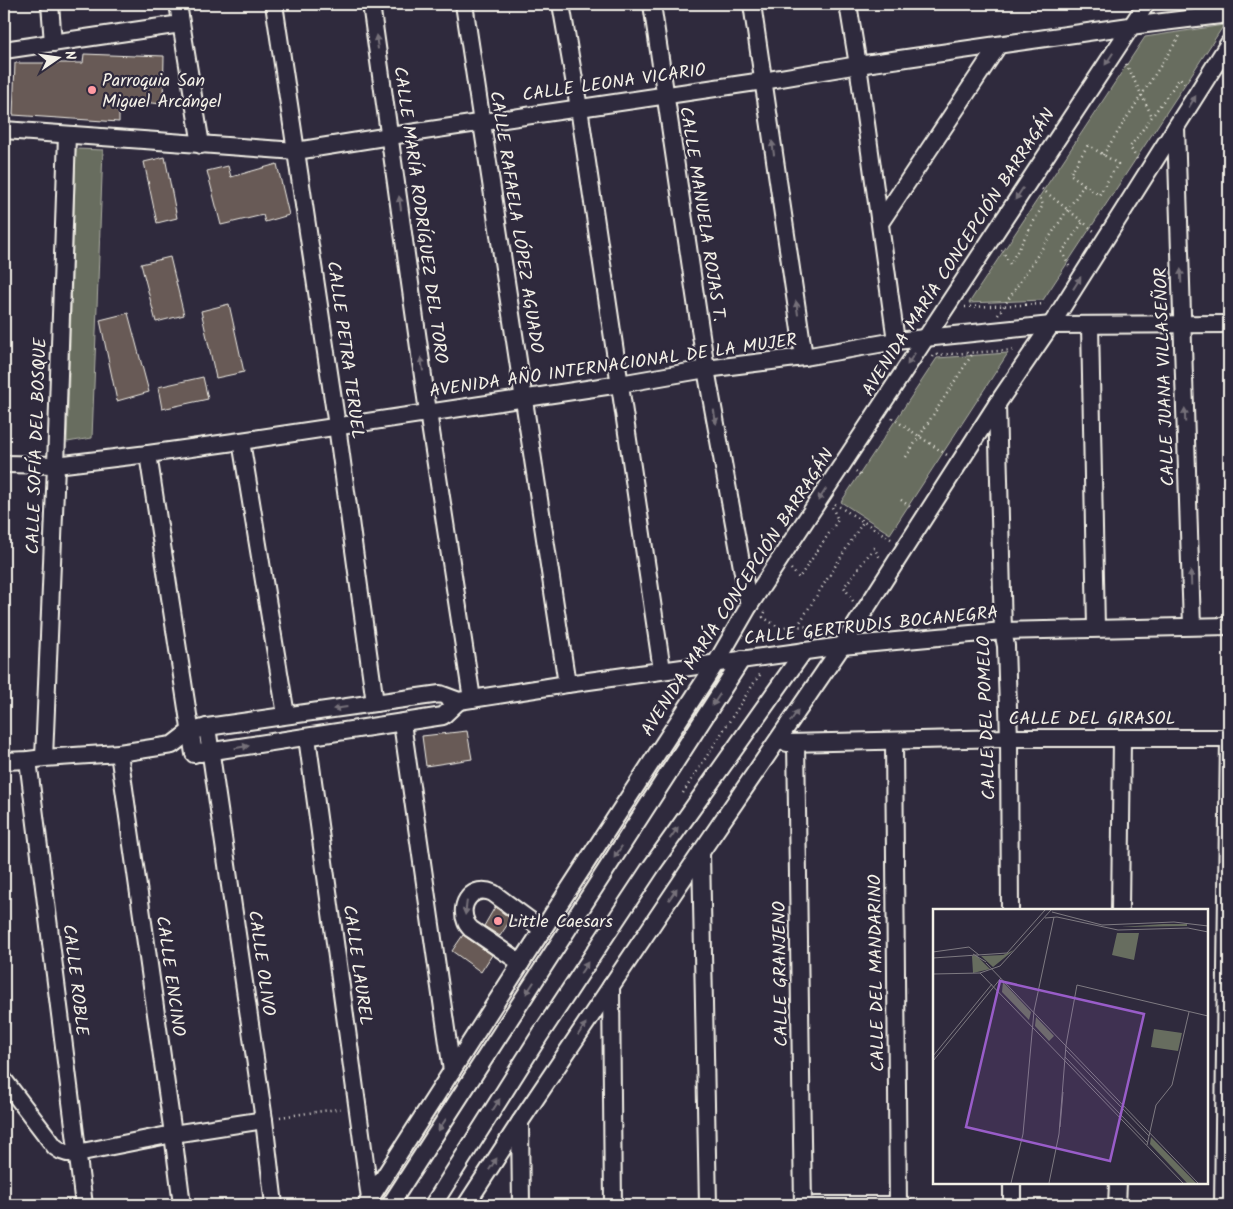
<svg xmlns="http://www.w3.org/2000/svg" width="1233" height="1209" font-family="Kalam,sans-serif">
	<style>
		.green { fill: #676d5f; stroke: #aeafa4 }
		.building { fill: #685a56; stroke: #f4f1e8 }
		.lines { fill: none; stroke-linecap: round; stroke-linejoin: round }
		.minor-casing { stroke: #f4f1e8; stroke-width: 20 }
		.path { stroke: #f4f1e8; stroke-width: 2.5; stroke-dasharray: 1 4; stroke-linecap: butt }
		.minor { stroke: #2f2a3d; stroke-width: 16 }
		.oneway { fill: #747079 }
		.poi-dot { fill: #ff9aa2; stroke: #2f2a3d; stroke-width: 2 }
		.labels { text-anchor: middle; stroke-width: 4.5; stroke-linejoin: round; paint-order: stroke }
		.poi-label { font-size: 18px; fill: #f4f1e8; stroke: #2f2a3d; text-anchor: start }
		.street-label { font-size: 18px; fill: #f4f1e8; stroke: #2f2a3d }
		.inset-road { fill: none; stroke: #7e7a81; stroke-width: 1 }
		.view { fill: #995dc9; fill-opacity: 0.15; stroke: #995dc9; stroke-width: 2.5 }
		.inset-edge { fill: none; stroke: #f4f1e8; stroke-width: 2.5 }
	</style>
	<rect width="100%" height="100%" fill="#2f2a3d"/>
	<filter id="ink" filterUnits="userSpaceOnUse"><feTurbulence type="fractalNoise" baseFrequency=".02" numOctaves="2"/><feDisplacementMap in="SourceGraphic" scale="10" xChannelSelector="R" yChannelSelector="G"/><feConvolveMatrix kernelMatrix="1 2 1 2 8 2 1 2 1" color-interpolation-filters="sRGB"/></filter>
	<g filter="url(#ink)">
		<g class="green">
			<polygon points="1224,25 1043,300 969,303 1145,37"/>
			<polygon points="76,149 103,150 92,438 67,442"/>
			<polygon points="1008,353 890,534 841,502 937,358"/>
		</g>
		<g class="building">
			<polygon points="84,54 135,56 135,55 164,56 163,104 119,100 119,122 13,115 15,63 83,63"/>
			<polygon points="165,157 177,218 157,223 144,162"/>
			<polygon points="277,164 289,215 265,222 263,215 221,225 207,171 228,166 231,177"/>
			<polygon points="170,257 184,315 156,322 141,264"/>
			<polygon points="229,304 244,372 216,378 201,311"/>
			<polygon points="128,313 149,392 117,401 100,320"/>
			<polygon points="203,377 208,399 162,409 158,387"/>
			<polygon points="467,731 472,759 426,766 422,736"/>
			<polygon points="495,907 511,919 500,936 484,926"/>
			<polygon points="463,935 492,955 481,972 452,951"/>
		</g>
		<g class="lines">
			<g class="minor-casing">
				<g id="minor">
					<polyline points="50,4 53,43"/>
					<polyline points="178,4 201,145"/>
					<polyline points="274,4 337,426 375,703"/>
					<polyline points="371,4 428,412 472,699"/>
					<polyline points="464,4 567,684"/>
					<polyline points="561,4 579,108 662,670"/>
					<polyline points="652,4 706,369 749,606"/>
					<polyline points="752,4 804,357"/>
					<polyline points="848,4 858,65 896,341"/>
					<polyline points="4,50 181,24"/>
					<polyline points="1176,127 1192,626"/>
					<polyline points="4,130 296,151 390,136 763,81 858,65 1130,26 1229,14"/>
					<polyline points="880,223 998,46"/>
					<polyline points="1090,325 1096,628"/>
					<polyline points="997,404 1003,631 1006,646 1009,738 1010,910"/>
					<polyline points="241,441 286,715"/>
					<polyline points="148,454 194,754"/>
					<polyline points="4,464 56,465 148,454 241,441 620,384 706,369 804,357 896,341 1051,325 1229,324"/>
					<polyline points="402,723 452,1071"/>
					<polyline points="207,727 264,1120 274,1205"/>
					<polyline points="307,737 370,1199"/>
					<polyline points="894,741 898,1205"/>
					<polyline points="787,743 1009,738 1229,738"/>
					<polyline points="796,743 803,1205"/>
					<polyline points="119,753 173,1134 182,1205"/>
					<polyline points="200,753 443,716 459,701"/>
					<polyline points="44,758 56,465 67,135"/>
					<polyline points="28,760 84,1205"/>
					<polyline points="4,761 28,760 44,758 119,753 172,745 189,732 207,727 375,703 440,694 459,701 567,684 842,646 1003,631 1229,626"/>
					<polyline points="701,852 708,1205"/>
					<polyline points="1120,910 1122,739"/>
					<path d="M521,963L471,929C469,927 467,925 466,922C458,903 473,884 493,893L543,930"/>
					<polyline points="611,986 613,1205"/>
					<polyline points="4,1080 55,1147 61,1151 67,1153 77,1153 173,1134 264,1120"/>
					<polyline points="520,1122 521,1205"/>
					<polyline points="1012,1183 1012,1205"/>
					<polyline points="366,1205 521,963 716,663 749,606 1146,4"/>
					<polyline points="390,1205 742,659"/>
					<polyline points="433,1205 540,1035 651,867 804,651"/>
					<polyline points="466,1205 520,1122 701,852 842,646 997,404 1051,325 1229,43"/>
					<polyline points="815,1205 904,1205"/>
					<polyline points="1117,1205 1118,1183"/>
					<polyline points="1223,1205 1229,738"/>
				</g>
			</g>
			<g class="path">
				<polyline points="1126,64 1152,116"/>
				<polygon points="1088,145 1118,164 1099,195 1070,174"/>
				<polyline points="1103,155 1181,34"/>
				<polyline points="1137,159 1130,147 1180,78 1186,85"/>
				<polyline points="1042,189 1083,222"/>
				<polyline points="1002,250 1010,264 1043,205 1039,195"/>
				<polyline points="1069,266 1062,252 1083,222 1094,231"/>
				<polyline points="965,307 1045,304"/>
				<polyline points="998,315 1084,185"/>
				<polyline points="933,357 934,355 1015,350 1014,351"/>
				<polyline points="892,418 947,455"/>
				<polyline points="906,457 973,353"/>
				<polyline points="856,471 862,477"/>
				<polyline points="901,500 912,508"/>
				<polyline points="835,504 891,539"/>
				<polyline points="791,569 799,578 838,520 832,507"/>
				<polyline points="853,601 844,587 874,548 880,558 881,557"/>
				<polyline points="765,612 763,617 778,627 835,626"/>
				<polyline points="789,638 797,627 863,522"/>
				<polyline points="683,793 754,683 762,672"/>
				<polyline points="280,1117 344,1108"/>
			</g>
			<use href="#minor" class="minor"/>
		</g>
		<defs><path id="oneway-solid" d="M-6-.8H1V-3.2L6.5 0L1 3.2V.8H-6Z" transform="scale(1.25)"/></defs>
		<g class="oneway">
			<use href="#oneway-solid" transform="translate(377 42) rotate(-98)"/>
			<use href="#oneway-solid" transform="translate(1109 59) rotate(123)"/>
			<use href="#oneway-solid" transform="translate(1192 102) rotate(-58)"/>
			<use href="#oneway-solid" transform="translate(773 148) rotate(-98)"/>
			<use href="#oneway-solid" transform="translate(1019 194) rotate(123)"/>
			<use href="#oneway-solid" transform="translate(400 203) rotate(-98)"/>
			<use href="#oneway-solid" transform="translate(1181 276) rotate(-92)"/>
			<use href="#oneway-solid" transform="translate(1077 283) rotate(-58)"/>
			<use href="#oneway-solid" transform="translate(797 308) rotate(-98)"/>
			<use href="#oneway-solid" transform="translate(911 359) rotate(123)"/>
			<use href="#oneway-solid" transform="translate(422 364) rotate(-98)"/>
			<use href="#oneway-solid" transform="translate(1185 415) rotate(-92)"/>
			<use href="#oneway-solid" transform="translate(715 417) rotate(80)"/>
			<use href="#oneway-solid" transform="translate(822 495) rotate(123)"/>
			<use href="#oneway-solid" transform="translate(1191 578) rotate(-92)"/>
			<use href="#oneway-solid" transform="translate(716 700) rotate(123)"/>
			<use href="#oneway-solid" transform="translate(340 708) rotate(172)"/>
			<use href="#oneway-solid" transform="translate(794 716) rotate(-56)"/>
			<use href="#oneway-solid" transform="translate(242 747) rotate(-9)"/>
			<use href="#oneway-solid" transform="translate(674 833) rotate(-55)"/>
			<use href="#oneway-solid" transform="translate(618 852) rotate(123)"/>
			<use href="#oneway-solid" transform="translate(673 894) rotate(-56)"/>
			<use href="#oneway-solid" transform="translate(466 908) rotate(97)"/>
			<use href="#oneway-solid" transform="translate(584 968) rotate(-57)"/>
			<use href="#oneway-solid" transform="translate(530 988) rotate(123)"/>
			<use href="#oneway-solid" transform="translate(582 1029) rotate(-56)"/>
			<use href="#oneway-solid" transform="translate(496 1105) rotate(-58)"/>
			<use href="#oneway-solid" transform="translate(442 1125) rotate(123)"/>
			<use href="#oneway-solid" transform="translate(493 1164) rotate(-57)"/>
		</g>
	</g>
	<g class="poi-dot">
		<circle cx="92" cy="90" r="5"/>
		<circle cx="498" cy="921" r="5"/>
	</g>
	<g class="labels">
		<g class="poi-label">
			<text x="102" y="86">Parroquia San<tspan x="102" dy="21">Miguel Arcángel</tspan></text>
			<text x="508" y="927">Little Caesars</text>
		</g>
		<g class="street-label">
			<text transform="translate(614 82) rotate(-8)" y="6">CALLE LEONA VICARIO</text>
			<text transform="translate(703 214) rotate(81)" y="6">CALLE MANUELA ROJAS T.</text>
			<text transform="translate(421 215) rotate(82)" y="6">CALLE MARÍA RODRÍGUEZ DEL TORO</text>
			<text transform="translate(517 222) rotate(81)" y="6">CALLE RAFAELA LÓPEZ AGUADO</text>
			<text transform="translate(958 252) rotate(-57)" y="6">AVENIDA MARÍA CONCEPCIÓN BARRAGÁN</text>
			<text transform="translate(346 350) rotate(82)" y="6">CALLE PETRA TERUEL</text>
			<text transform="translate(613 365) rotate(-8)" y="6">AVENIDA AÑO INTERNACIONAL DE LA MUJER</text>
			<text transform="translate(1164 377) rotate(-92)" y="6">CALLE JUANA VILLASEÑOR</text>
			<text transform="translate(36 446) rotate(-88)" y="6">CALLE SOFÍA DEL BOSQUE</text>
			<text transform="translate(737 592) rotate(-57)" y="6">AVENIDA MARÍA CONCEPCIÓN BARRAGÁN</text>
			<text transform="translate(871 625) rotate(-6)" y="6">CALLE GERTRUDIS BOCANEGRA</text>
			<text transform="translate(986 718) rotate(-92)" y="6">CALLE DEL POMELO</text>
			<text x="1092" y="724">CALLE DEL GIRASOL</text>
			<text transform="translate(262 963) rotate(82)" y="6">CALLE OLIVO</text>
			<text transform="translate(358 965) rotate(82)" y="6">CALLE LAUREL</text>
			<text transform="translate(876 973) rotate(-91)" y="6">CALLE DEL MANDARINO</text>
			<text transform="translate(780 974) rotate(-91)" y="6">CALLE GRANJENO</text>
			<text transform="translate(171 976) rotate(82)" y="6">CALLE ENCINO</text>
			<text transform="translate(76 980) rotate(83)" y="6">CALLE ROBLE</text>
		</g>
	</g>
	<g transform="translate(933 909)">
		<rect width="275" height="275" fill="#2f2a3d"/>
		<path d="M230,15H254V17L188,18ZM184,24H206L201,51L179,46ZM81,41L60,58L48,47L70,46ZM39,47H44L57,60L40,64ZM70,73L98,103L96,111L69,83ZM103,108L121,127L116,132L102,117ZM221,120L249,124L245,142L218,138ZM218,228L263,274H254L217,235Z" fill="#676d5f"/>
		<path class="inset-road" d="M119,3L169,16L241,13L275,17M112,9L124,8L185,21L255,19L275,23M0,43L36,38L46,46M40,45L53,53M0,49L74,44L112,1M53,54L265,274M47,64L250,274M0,65L47,64L67,57L118,1M133,141L216,227M0,147L59,75M132,148L214,233M0,152L68,69M127,218L130,183M214,236L223,196L239,176L256,103M78,274L90,225L101,102L121,8M116,274L126,225L133,136L144,76L275,107"/>
		<path class="view" d="M67,72L211,105L177,252L33,218Z"/>
		<rect width="275" height="275" class="inset-edge"/>
	</g>
	<rect width="1233" height="1209" fill="none" stroke="#2f2a3d" stroke-width="20"/>
	<rect x="10" y="10" width="1213" height="1189" fill="none" stroke="#f4f1e8" stroke-width="2" filter="url(#ink)"/>
	<g transform="translate(58 58) rotate(77)" stroke="#2f2a3d" stroke-width="4" paint-order="stroke">
	<path d="M0-4L9 19L0 12L-9 19Z" fill="#f4f1e8"/>
	<text y="-8" font-size="14" font-weight="bold" text-anchor="middle" fill="#f4f1e8">N</text>
	</g>
</svg>
